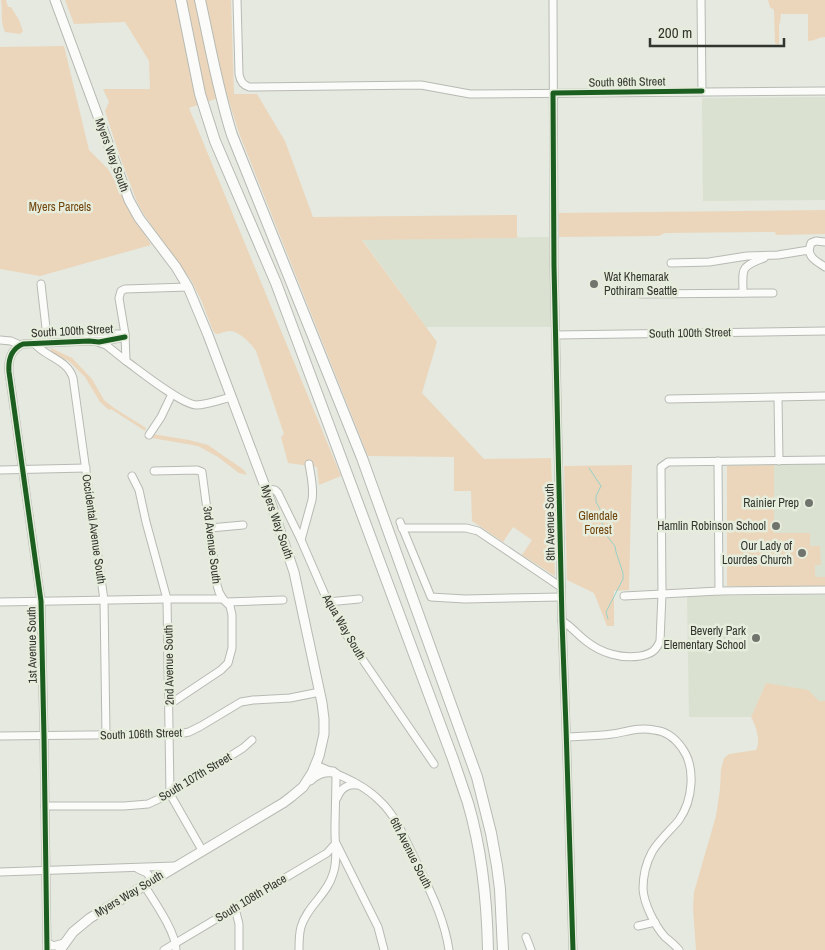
<svg xmlns="http://www.w3.org/2000/svg" width="825" height="950" font-family="'Archivo Narrow',sans-serif">
	<style>
		.built { fill: #dae1d0 }
		.green { fill: #ebd6bb }
		.lines { fill: none; stroke-linecap: round; stroke-linejoin: round }
		.stream { stroke: #97d1c8; stroke-width: 1 }
		.minor-casing { stroke: #b7bab3; stroke-width: 9 }
		.major-casing { stroke: #b7bab3; stroke-width: 11 }
		.highway-casing { stroke: #b7bab3; stroke-width: 12 }
		.minor { stroke: #fbfcfa; stroke-width: 7 }
		.major { stroke: #fbfcfa; stroke-width: 9 }
		.highway { stroke: #fbfcfa; stroke-width: 10 }
		.cycleway-casing { stroke: #e6eddc; stroke-width: 8 }
		.cycleway { stroke: #1b5e20; stroke-width: 5 }
		.poi-dot { fill: #71746c; stroke: #e6eddc; stroke-width: 2 }
		.labels { text-anchor: middle; stroke-width: 5; stroke-linejoin: round; paint-order: stroke }
		.street-label { font-size: 12px; fill: #32352e; stroke: #e6eddc }
		.park-label { font-size: 12px; fill: #71450d; stroke: #e6eddc }
		.poi-label { font-size: 12px; fill: #32352e; stroke: #e6eddc; text-anchor: end }
	</style>
	<rect width="100%" height="100%" fill="#e5e9e0"/>
	<g class="built">
		<polygon points="825,97 825,200 703,201 702,98"/>
		<polygon points="549,237 551,327 426,327 362,239"/>
		<polygon points="825,464 825,586 727,586 727,466"/>
		<polygon points="825,595 825,701 819,701 766,683 751,717 689,717 687,596"/>
	</g>
	<g class="green">
		<path d="M1,0H6L8,7H11L19,20L23,31L20,34L5,32C0,21 3,12 1,0Z"/>
		<path d="M65,0H231L234,94H257L285,141L313,217L517,215V238L362,240L437,342L422,393L484,459L551,458L555,576L522,555L532,540L513,527L503,542L472,521L471,491H454V457L368,456L239,133L227,95L189,108L341,476L319,485L317,467L288,463L281,437L284,434L256,351C252,344 238,330 229,331C224,331 221,334 216,334L213,331L202,302L191,280L171,254L143,213L137,202L119,154L105,111L109,102L103,89H150L149,61L125,22L74,24Z"/>
		<path d="M768,0H825V37C818,37 815,41 808,41V14H781L780,23L779,24V45L775,43L774,10L770,7Z"/>
		<polygon points="64,46 89,150 108,169 151,245 40,276 0,269 0,47"/>
		<polygon points="825,210 825,234 776,235 775,232 665,233 659,236 559,237 559,213"/>
		<polygon points="51,348 72,358 92,379 104,400 114,408 146,428 145,431 111,409 109,410 100,402 85,377 69,361 52,354"/>
		<polygon points="152,434 189,440 208,445 244,470 247,475 239,473 218,457 198,446 152,438"/>
		<polygon points="632,465 629,590 614,591 614,626 607,626 594,593 567,580 564,466"/>
		<polygon points="774,465 774,533 810,533 810,546 820,546 821,565 815,565 815,577 825,577 825,586 727,586 727,466"/>
		<path d="M766,683L808,690L819,701H825V950H696L693,908L694,892L716,816L720,789L721,769L724,758L729,754L756,750C761,741 756,726 751,717Z"/>
	</g>
	<g class="lines">
		<polyline class="stream" points="589,468 601,486 596,496 596,502 601,511 603,531 615,546 616,552 623,573 623,579 606,612 608,619"/>
		<g class="minor-casing">
			<g id="minor">
				<path d="M237,0L239,74C240,80 242,85 249,87L421,85L470,94L825,91"/>
				<polyline points="553,0 554,266 562,621 566,727 573,950"/>
				<polyline points="701,0 702,91"/>
				<path d="M809,250C810,259 818,262 825,267"/>
				<polyline points="671,263 709,262 747,256 778,255 809,250 811,243 816,241 825,242"/>
				<polyline points="41,284 46,328 49,333 56,334 125,334"/>
				<path d="M188,287L125,289L121,291L119,298L125,334L126,361C140,371 181,404 196,405C207,405 220,400 231,397"/>
				<path d="M743,293C743,269 739,267 764,258"/>
				<polyline points="641,294 773,293"/>
				<polyline points="556,335 825,331"/>
				<polyline points="0,340 11,341 20,345"/>
				<path d="M34,343C45,357 67,359 73,378L104,600L106,735"/>
				<polyline points="100,343 106,345 126,361"/>
				<polyline points="778,398 779,461"/>
				<polyline points="669,399 825,396"/>
				<polyline points="149,435 161,417 172,394"/>
				<polyline points="718,461 719,591"/>
				<polyline points="0,470 86,468"/>
				<polyline points="154,471 197,470 202,472 217,585 219,592 223,599 230,606 232,615 232,648 228,663 221,670 170,704"/>
				<polyline points="132,476 139,490 146,522 167,599 170,794 202,850"/>
				<polyline points="266,489 275,490 278,493 301,540 328,602 352,644 434,764"/>
				<polyline points="400,522 431,597 465,599 561,597"/>
				<polyline points="210,528 243,525"/>
				<polyline points="402,528 466,528 478,531 561,587"/>
				<path d="M301,540L312,500C314,488 311,476 309,464"/>
				<polyline points="624,596 719,591 825,590"/>
				<polyline points="0,602 167,599 223,599"/>
				<polyline points="227,602 283,600"/>
				<polyline points="328,602 359,599"/>
				<path d="M562,621C571,626 577,634 586,641C601,653 621,659 640,656C651,654 656,651 660,641L662,594L661,467L668,462L825,460"/>
				<polyline points="0,736 179,734 189,732 201,726 241,702 253,700 290,698 320,692"/>
				<path d="M567,737C582,736 597,736 612,734C627,732 638,727 654,730C666,731 675,738 682,748C696,767 693,800 679,820C670,831 659,840 652,852C646,863 643,876 643,889C644,904 655,926 665,937C670,941 675,945 679,950"/>
				<path d="M316,765C339,775 362,783 380,801C396,816 404,837 414,857C428,887 444,916 449,950"/>
				<path d="M337,798C341,788 347,784 357,785"/>
				<polyline points="45,806 124,806 148,804 170,794 243,748 252,740"/>
				<polyline points="138,869 147,873 152,880"/>
				<polyline points="0,872 175,866"/>
				<path d="M144,885C154,901 176,932 176,950"/>
				<polyline points="235,908 239,924 239,950"/>
				<polyline points="638,926 655,922"/>
				<polyline points="526,937 531,950"/>
				<polyline points="47,942 53,946 64,943"/>
				<path d="M47,950L44,737L41,601L9,372C8,360 11,349 23,344L89,341L99,342L125,337"/>
				<polyline points="164,950 327,853 336,843 378,927 384,950"/>
				<path d="M299,950C299,942 299,934 301,927C307,906 327,895 333,874C338,860 335,846 335,832C335,812 336,793 336,773"/>
			</g>
		</g>
		<g class="major-casing">
			<g id="major">
				<polyline points="55,0 129,200 139,218 176,267 188,287 208,335 266,489 294,572 322,703 324,719 324,734 319,756 312,773 303,787 291,797 283,803 90,918 73,932 60,950"/>
				<path d="M310,780C317,774 323,771 333,772"/>
			</g>
		</g>
		<g class="highway-casing">
			<g id="highway">
				<path d="M181,0L200,94L215,141L276,283L453,759C458,774 463,788 468,803C482,851 487,900 488,950"/>
				<path d="M200,0C210,45 218,91 232,135L362,458L477,777L491,833L497,866L500,889L503,950"/>
			</g>
		</g>
		<use href="#minor" class="minor"/>
		<use href="#major" class="major"/>
		<use href="#highway" class="highway"/>
		<g class="cycleway-casing">
			<g id="cycleway">
				<path d="M47,950L44,737L41,601L9,372C8,360 11,349 23,344L89,341L99,342L125,337"/>
				<polyline points="573,950 566,727 562,621 554,266 553,93 702,91"/>
			</g>
		</g>
		<use href="#cycleway" class="cycleway"/>
	</g>
	<g class="poi-dot">
		<circle cx="594" cy="284" r="5"/>
		<circle cx="809" cy="503" r="5"/>
		<circle cx="776" cy="526" r="5"/>
		<circle cx="802" cy="553" r="5"/>
		<circle cx="756" cy="638" r="5"/>
	</g>
	<g class="labels">
		<g class="street-label">
			<text transform="translate(627 82) rotate(-1)" y="4">South 96th Street</text>
			<text transform="translate(112 155) rotate(70)" y="4">Myers Way South</text>
			<text transform="translate(72 331) rotate(-3)" y="4">South 100th Street</text>
			<text transform="translate(690 333) rotate(-1)" y="4">South 100th Street</text>
			<text transform="translate(277 522) rotate(71)" y="4">Myers Way South</text>
			<text transform="translate(550 522) rotate(-91)" y="4">8th Avenue South</text>
			<text transform="translate(94 529) rotate(82)" y="4">Occidental Avenue South</text>
			<text transform="translate(212 545) rotate(83)" y="4">3rd Avenue South</text>
			<text transform="translate(344 627) rotate(60)" y="4">Aqua Way South</text>
			<text transform="translate(32 645) rotate(-91)" y="4">1st Avenue South</text>
			<text transform="translate(169 665) rotate(-91)" y="4">2nd Avenue South</text>
			<text transform="translate(141 734) rotate(-2)" y="4">South 106th Street</text>
			<text transform="translate(195 777) rotate(-31)" y="4">South 107th Street</text>
			<text transform="translate(411 853) rotate(63)" y="4">6th Avenue South</text>
			<text transform="translate(129 894) rotate(-31)" y="4">Myers Way South</text>
			<text transform="translate(251 898) rotate(-31)" y="4">South 108th Place</text>
		</g>
		<g class="park-label">
			<text x="60" y="211">Myers Parcels</text>
			<text x="598" y="520">Glendale<tspan x="598" dy="14">Forest</tspan></text>
		</g>
		<g class="poi-label">
			<text x="604" y="281" text-anchor="start">Wat Khemarak<tspan x="604" dy="14">Pothiram Seattle</tspan></text>
			<text x="799" y="507">Rainier Prep</text>
			<text x="766" y="530">Hamlin Robinson School</text>
			<text x="792" y="550">Our Lady of<tspan x="792" dy="14">Lourdes Church</tspan></text>
			<text x="746" y="635">Beverly Park<tspan x="746" dy="14">Elementary School</tspan></text>
		</g>
	</g>
	<path d="M650 38v8h134v-8" fill="none" stroke="#32352e" stroke-width="2.5"/>
	<text x="658" y="38" font-size="15" fill="#32352e" stroke="#e6eddc" stroke-width="4" paint-order="stroke">200 m</text>
</svg>
